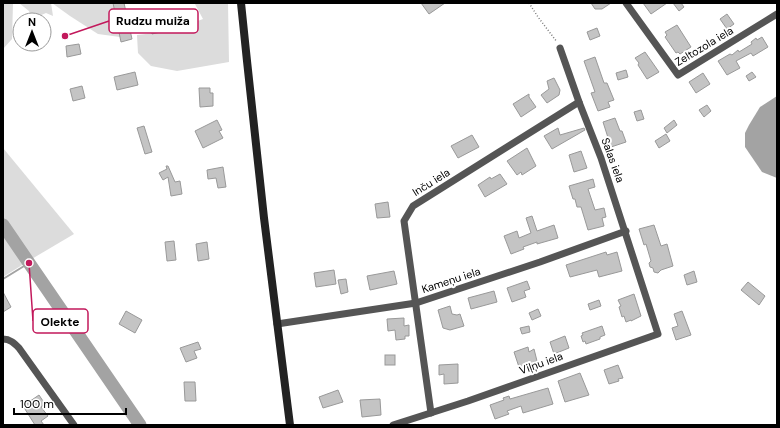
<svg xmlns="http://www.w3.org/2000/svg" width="780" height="428" font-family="'DM Sans',sans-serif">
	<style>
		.green { fill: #dcdcdc }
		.water { fill: #a3a3a3 }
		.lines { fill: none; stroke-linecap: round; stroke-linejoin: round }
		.stream { stroke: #a3a3a3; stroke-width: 2 }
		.river { stroke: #a3a3a3; stroke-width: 13 }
		.building { fill: #c4c4c4; stroke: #999 }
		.path { stroke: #777; stroke-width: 1.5; stroke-dasharray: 1 2; stroke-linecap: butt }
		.street { stroke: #555; stroke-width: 7 }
		.secondary { stroke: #222; stroke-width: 8 }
		.labels { text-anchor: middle; stroke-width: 4; stroke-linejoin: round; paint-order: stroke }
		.street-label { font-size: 11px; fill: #000; stroke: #fff }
		.leader { fill: none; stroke: #c2185b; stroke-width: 1.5 }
		.callout-dot { fill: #c2185b; stroke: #fff; stroke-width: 1.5 }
		.callout { fill: #fff; stroke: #c2185b; stroke-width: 1.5 }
		.callout-label { font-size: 12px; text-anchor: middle; font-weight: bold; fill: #000 }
	</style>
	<rect width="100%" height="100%" fill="#fff"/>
	<g class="green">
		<polygon points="3,3 13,3 12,39 3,49"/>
		<polygon points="19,3 51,3 53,16 46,13 32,19 29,11"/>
		<polygon points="52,3 113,3 120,37 98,34 70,16"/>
		<path d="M186,3H228L229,62L177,71L151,66L138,53L137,35C161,33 181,27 203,19L195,4Z"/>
		<polygon points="3,148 74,234 30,260 3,221"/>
		<polygon points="3,232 27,262 3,277"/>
	</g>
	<polygon class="water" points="777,96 777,178 762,172 745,147 745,133 749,125 760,107"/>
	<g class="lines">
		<polyline class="stream" points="3,279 29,263"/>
		<polyline class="river" points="3,225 140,425"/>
	</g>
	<g class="building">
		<polygon points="113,3 124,3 132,39 121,42"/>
		<polygon points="421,3 445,3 429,14"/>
		<polygon points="591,3 611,3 602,9 595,9"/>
		<polygon points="643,3 667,3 651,14"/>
		<polygon points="673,3 681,3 684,7 679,11"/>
		<polygon points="727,14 734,24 727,29 720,19"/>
		<polygon points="158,25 160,32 152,34 151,26"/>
		<polygon points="677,25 691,47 680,54 678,52 676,53 665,37 667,35 665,32"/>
		<polygon points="597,28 600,36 590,40 587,32"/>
		<polygon points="762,37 768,47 753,56 751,53 736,61 740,68 727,75 718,61 730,54 732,55 738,50 739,52 752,44 751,42 756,38 757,40"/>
		<polygon points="79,44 81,54 67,57 66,46"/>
		<polygon points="645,52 659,72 647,79 638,65 639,63 635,58"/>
		<polygon points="595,57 604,83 607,83 614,100 608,102 610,107 598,111 591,93 595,92 584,61"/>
		<polygon points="626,70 628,77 618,80 616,73"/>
		<polygon points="135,72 138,85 117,90 114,77"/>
		<polygon points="752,72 756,77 749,81 746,76"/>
		<polygon points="703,73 710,84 696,93 689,82"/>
		<polygon points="554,78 560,90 559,95 547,103 541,95 549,89 547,81"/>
		<polygon points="82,86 85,98 73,101 70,89"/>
		<polygon points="199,88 210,88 210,93 213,93 213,106 200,107"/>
		<polygon points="529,94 529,97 536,107 521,117 513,104"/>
		<polygon points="707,105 711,111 704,117 699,110"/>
		<polygon points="641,110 644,119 637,121 634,112"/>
		<polygon points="615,118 620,131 622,131 626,142 611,147 603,122"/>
		<polygon points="217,120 222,130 219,131 223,138 203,148 195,131"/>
		<polygon points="674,120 677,125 667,133 664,128"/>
		<polygon points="144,126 152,152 145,154 137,128"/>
		<polygon points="558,128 560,135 584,128 585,130 552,149 544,136"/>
		<polygon points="666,134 670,141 659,148 655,141"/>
		<polygon points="472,135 479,147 458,158 451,146"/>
		<polygon points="527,148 536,166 522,175 521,172 517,175 507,161"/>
		<polygon points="581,151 587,168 574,172 569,155"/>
		<polygon points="166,166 168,166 175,182 180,181 182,194 171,196 168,177 163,180 159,173 167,169"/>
		<polygon points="223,167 226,187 218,188 216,178 208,179 207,170"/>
		<polygon points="500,174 507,184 485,197 478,185 490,177 491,179"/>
		<polygon points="593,179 595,187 588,189 595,210 604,208 606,217 602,218 604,226 588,230 581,207 577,207 575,199 573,199 569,186"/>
		<polygon points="388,202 390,217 377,218 375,204"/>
		<polygon points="532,216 537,231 554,225 558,238 537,244 537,242 523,247 524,249 511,254 504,236 517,231 519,238 531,233 526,218"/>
		<polygon points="654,225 661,246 667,244 673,266 661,270 658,273 654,272 653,268 650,267 649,263 651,261 646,244 644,245 639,229"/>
		<polygon points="174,241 176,260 167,261 165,242"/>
		<polygon points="207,242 209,259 198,261 196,244"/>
		<polygon points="606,252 607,255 617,252 622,271 599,277 597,270 570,277 566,265"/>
		<polygon points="334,270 336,284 316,287 314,273"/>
		<polygon points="394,271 397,284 370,290 367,276"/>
		<polygon points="694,271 697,282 687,285 684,275"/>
		<polygon points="346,279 348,292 341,294 338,280"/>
		<polygon points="527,281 530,289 524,291 526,297 512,302 507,288"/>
		<polygon points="748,282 765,296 759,305 741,290"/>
		<polygon points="494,291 497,302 471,309 468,298"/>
		<polygon points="3,292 11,307 3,312"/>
		<polygon points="634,294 641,316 631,321 631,320 626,322 624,316 622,317 619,307 621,306 618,300"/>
		<polygon points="599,300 601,306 590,310 588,304"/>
		<polygon points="450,306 452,314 457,315 460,314 464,326 450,330 443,328 438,310"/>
		<polygon points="538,309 541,316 532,320 529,313"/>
		<polygon points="126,311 142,320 135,333 119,324"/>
		<polygon points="682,311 691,335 676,340 672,328 678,326 674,314"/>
		<polygon points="404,318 404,326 409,325 409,336 405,336 405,339 396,340 395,330 388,331 387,319"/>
		<polygon points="529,326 530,332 522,334 520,328"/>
		<polygon points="602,326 605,335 600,337 600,339 586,344 585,341 583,342 581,336 583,335 582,333"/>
		<polygon points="565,336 569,348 554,354 550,342"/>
		<polygon points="198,342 201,349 194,351 197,358 186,362 180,348"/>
		<polygon points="528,347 529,352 534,349 537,361 533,362 534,365 520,370 514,352"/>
		<rect x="385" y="355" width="10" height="10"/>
		<polygon points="458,364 458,383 444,384 444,374 439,375 439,365"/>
		<polygon points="618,365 623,378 618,379 619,381 609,384 604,370"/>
		<polygon points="580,373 589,395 565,402 558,381"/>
		<polygon points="184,382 195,382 196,401 185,401"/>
		<polygon points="548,388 553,404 523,413 521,406 507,411 509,414 495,419 490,405 504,400 503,398 509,396 510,399"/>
		<polygon points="338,390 343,402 323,408 319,397"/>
		<polygon points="39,395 45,404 41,407 48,416 41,421 44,425 35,425 23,406"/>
		<polygon points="380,399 381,415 362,417 360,400"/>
	</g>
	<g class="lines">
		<polyline class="path" points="529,3 538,17 557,42"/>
		<g class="street">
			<polyline points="626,3 678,75 777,14"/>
			<polyline points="277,324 416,303 540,262 626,231"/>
			<path d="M3,339C10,339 14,343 19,348L74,425"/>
			<polyline points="431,413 404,221 413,206 579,102"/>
			<polyline points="393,425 468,401 658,334 601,158 579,102 560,48"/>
		</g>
		<polyline class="secondary" points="241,3 247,61 264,218 290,425"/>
	</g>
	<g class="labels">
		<g class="street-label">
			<text transform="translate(704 46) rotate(-31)" y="4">Zeltozola iela</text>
			<text transform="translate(613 160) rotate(70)" y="4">Salas iela</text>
			<text transform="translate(431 182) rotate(-32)" y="4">Inču iela</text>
			<text transform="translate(451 280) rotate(-18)" y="4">Kameņu iela</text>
			<text transform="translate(541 363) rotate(-20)" y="4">Viļņu iela</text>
		</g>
	</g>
	<path class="leader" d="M65 36L109 21M29 263L33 321"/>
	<g class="callout-dot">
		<circle cx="65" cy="36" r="4"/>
		<circle cx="29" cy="263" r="4"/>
	</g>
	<g class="callout">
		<rect x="109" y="9" width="89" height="24" rx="4"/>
		<rect x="33" y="309" width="55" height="24" rx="4"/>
	</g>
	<g class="callout-label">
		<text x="153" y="25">Rudzu muiža</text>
		<text x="60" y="326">Olekte</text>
	</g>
	<rect width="780" height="428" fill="none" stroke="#000000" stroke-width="8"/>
	<g transform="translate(32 32)"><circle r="19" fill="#ffffff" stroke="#999999"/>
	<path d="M0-3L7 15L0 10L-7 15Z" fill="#000000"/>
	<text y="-6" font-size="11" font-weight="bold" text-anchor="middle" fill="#000000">N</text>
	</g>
	<path d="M14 408v6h112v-6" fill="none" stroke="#000000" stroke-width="2"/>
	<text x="20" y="408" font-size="12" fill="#000000" stroke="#ffffff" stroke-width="3" paint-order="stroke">100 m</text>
</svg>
